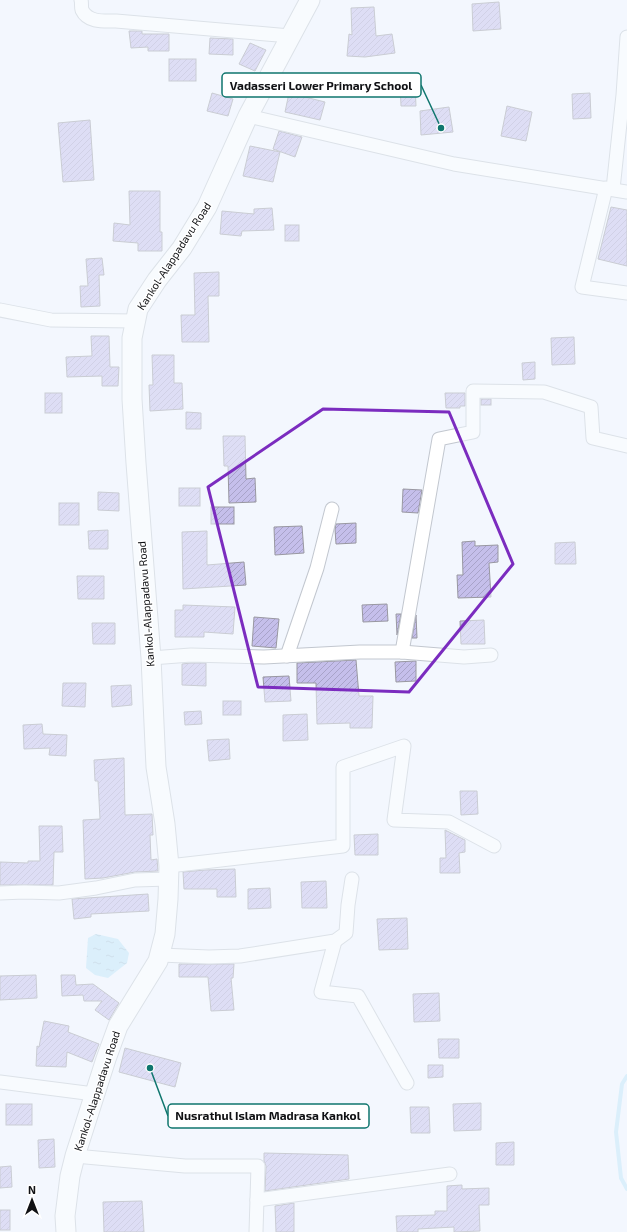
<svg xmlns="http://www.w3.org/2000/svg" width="627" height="1232" font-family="'Exo 2',sans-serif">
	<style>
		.water { fill: url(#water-ripples) }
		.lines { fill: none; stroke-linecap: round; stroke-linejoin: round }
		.stream { stroke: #bfe4f9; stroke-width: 4 }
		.building { fill: url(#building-hatch); stroke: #9998a1 }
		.street-casing { stroke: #c2c7cf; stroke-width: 15 }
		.secondary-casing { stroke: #c2c7cf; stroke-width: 21 }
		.street { stroke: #fff; stroke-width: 13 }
		.secondary { stroke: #fff; stroke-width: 19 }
		.marked { fill: none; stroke: #7b2cbf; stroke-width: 3; stroke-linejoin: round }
		.labels { text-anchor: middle; stroke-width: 3; stroke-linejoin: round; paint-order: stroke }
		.street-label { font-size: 11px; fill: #101114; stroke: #fff }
		.leader { fill: none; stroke: #0f766e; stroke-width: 1.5 }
		.callout-dot { fill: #0f766e; stroke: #fff; stroke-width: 1.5 }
		.callout { fill: #fff; stroke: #0f766e; stroke-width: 1.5 }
		.callout-label { font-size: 12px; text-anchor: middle; font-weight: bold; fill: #101114 }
	</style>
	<defs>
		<pattern id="water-ripples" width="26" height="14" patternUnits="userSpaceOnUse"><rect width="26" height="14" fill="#bfe4f9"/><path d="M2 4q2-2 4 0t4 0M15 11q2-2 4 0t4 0" fill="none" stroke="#a3c3d5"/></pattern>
		<pattern id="building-hatch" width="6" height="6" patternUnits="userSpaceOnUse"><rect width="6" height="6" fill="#c5bfeb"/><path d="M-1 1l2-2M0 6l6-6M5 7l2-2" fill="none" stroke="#a8a3c9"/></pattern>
	</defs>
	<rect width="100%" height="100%" fill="#f3f7fe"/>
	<polygon class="water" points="96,934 118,939 129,953 127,963 108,978 95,975 86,968 88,938"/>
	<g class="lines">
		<polyline class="stream" points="627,1076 622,1084 616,1132 621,1178 627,1189"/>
	</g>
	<g class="building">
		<polygon points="499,2 501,29 473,31 472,4"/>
		<polygon points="374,7 376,36 392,34 395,53 365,57 347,56 349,34 352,35 351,8"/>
		<polygon points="129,31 142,31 142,34 169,34 169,51 148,51 148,47 131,48"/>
		<polygon points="210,38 233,39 233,55 209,54"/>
		<polygon points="250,43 266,50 255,71 239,64"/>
		<rect x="169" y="59" width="27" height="22"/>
		<polygon points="400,84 415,84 416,106 401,106"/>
		<polygon points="212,93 233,99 228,116 207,111"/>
		<polygon points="289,93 325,102 320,120 285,112"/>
		<polygon points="590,93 591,118 573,119 572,94"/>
		<polygon points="507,106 532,112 526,141 501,136"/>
		<polygon points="449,107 453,132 421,135 420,111"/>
		<polygon points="90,120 94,180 63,182 58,123"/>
		<polygon points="279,131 302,137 295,157 273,149"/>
		<polygon points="250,146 280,152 273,182 243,176"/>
		<polygon points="129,191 160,191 160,232 162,232 162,251 138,251 138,243 113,241 114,223 130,225"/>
		<polygon points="611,207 627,210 627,266 598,259"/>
		<polygon points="272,208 274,230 242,231 241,236 220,234 222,211 254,214 254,209"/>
		<rect x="285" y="225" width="14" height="16"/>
		<polygon points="102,258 104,275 99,275 100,306 81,307 80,286 88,286 86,259"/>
		<polygon points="219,272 219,296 208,296 209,342 182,342 181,315 195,315 194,273"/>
		<polygon points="91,336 109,336 110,367 119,367 118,386 102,386 102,376 67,377 66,357 92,356"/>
		<polygon points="574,337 575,364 552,365 551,338"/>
		<polygon points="152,355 174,355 174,383 182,383 183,409 150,411 149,385 153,385"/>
		<polygon points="535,362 535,379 523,380 522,363"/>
		<rect x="45" y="393" width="17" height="20"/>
		<polygon points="445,393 465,393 465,406 460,406 460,408 446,408"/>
		<rect x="481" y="399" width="10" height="6"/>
		<polygon points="186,412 201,413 201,429 186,429"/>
		<polygon points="223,436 245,436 246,479 255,478 256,502 229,503 228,466 224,466"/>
		<rect x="179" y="488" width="21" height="18"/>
		<polygon points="403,489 422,490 418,513 402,512"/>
		<polygon points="98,492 119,493 119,511 98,510"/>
		<rect x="59" y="503" width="20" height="22"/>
		<rect x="211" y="507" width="23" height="17"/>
		<polygon points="356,523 356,543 336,544 335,529 336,524"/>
		<polygon points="302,526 304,553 275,555 274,527"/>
		<polygon points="108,530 108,549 89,549 88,531"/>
		<polygon points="207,531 207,565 244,562 246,585 183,589 182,532"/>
		<polygon points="475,541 475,546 498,545 498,562 489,563 491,597 458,598 457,575 463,575 462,542"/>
		<polygon points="575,542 576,564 555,564 555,543"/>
		<polygon points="77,576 104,576 104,599 78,599"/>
		<polygon points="387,604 388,621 363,622 362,605"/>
		<polygon points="183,605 235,607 233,634 204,632 204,637 175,637 175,610 183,610"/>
		<polygon points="396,614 401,614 397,635"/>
		<polygon points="416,615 417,638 412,638"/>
		<polygon points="254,617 279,619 276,648 252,646"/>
		<polygon points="484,620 485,644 461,644 460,621"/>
		<polygon points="92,623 115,623 115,644 93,644"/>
		<polygon points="356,660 359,696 373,696 372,728 350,728 350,723 317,724 316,683 297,683 297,663"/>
		<polygon points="416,661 416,681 396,682 395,662"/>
		<polygon points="191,663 206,663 206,686 182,685 182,664"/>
		<polygon points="289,676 291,701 265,702 263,677"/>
		<polygon points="63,683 86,683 85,707 62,706"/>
		<polygon points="131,685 132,705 112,707 111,686"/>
		<rect x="223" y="701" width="18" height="14"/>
		<polygon points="201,711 202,724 185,725 184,712"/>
		<polygon points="307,714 308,740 283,741 283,715"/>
		<polygon points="42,724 43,734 67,735 66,756 49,755 50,748 24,749 23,725"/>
		<polygon points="229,739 230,759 209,761 207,740"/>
		<polygon points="124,758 125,815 152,814 153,835 150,835 151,860 157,859 158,871 135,872 103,878 85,879 83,820 100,819 98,781 95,781 94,760"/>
		<polygon points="460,791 477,791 478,814 461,815"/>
		<polygon points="39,826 62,826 63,852 54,852 53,885 0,885 0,862 28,863 28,861 40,861"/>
		<polygon points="445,830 465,840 465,852 459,853 460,873 440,873 440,858 446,858"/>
		<polygon points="378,834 378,855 355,855 354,835"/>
		<polygon points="235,869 236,897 217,897 217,889 184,889 183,872 205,870"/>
		<polygon points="326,881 327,908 302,908 301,882"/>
		<polygon points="270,888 271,908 248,909 248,889"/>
		<polygon points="148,894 149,911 91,914 91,917 74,919 72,899"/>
		<polygon points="407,918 408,949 379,950 377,919"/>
		<polygon points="179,964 234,964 233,978 231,978 234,1010 211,1011 208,977 179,977"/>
		<polygon points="36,975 37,998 0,1000 0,976"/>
		<polygon points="61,975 75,975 76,985 93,984 119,1003 109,1020 95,1010 102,1001 84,1001 83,995 62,996"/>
		<polygon points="439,993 440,1021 414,1022 413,994"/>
		<polygon points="44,1021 69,1026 68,1032 99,1044 92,1062 67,1052 66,1067 36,1066 37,1046 39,1047"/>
		<polygon points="438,1039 459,1039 459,1058 439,1058"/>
		<polygon points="125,1048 181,1063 175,1087 119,1072"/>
		<polygon points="428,1065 443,1065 443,1077 428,1078"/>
		<polygon points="481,1103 481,1130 454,1131 453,1104"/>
		<rect x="6" y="1104" width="26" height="21"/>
		<polygon points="410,1107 429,1107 430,1133 411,1133"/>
		<polygon points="54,1139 55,1167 39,1168 38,1140"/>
		<polygon points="514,1142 514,1165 496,1165 496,1143"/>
		<polygon points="264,1153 348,1155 349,1179 265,1191 266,1166 264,1161"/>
		<polygon points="11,1166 12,1187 0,1188 0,1167"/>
		<polygon points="462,1185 462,1189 489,1188 489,1205 479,1205 480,1231 454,1232 454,1227 418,1229 418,1232 397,1232 396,1216 435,1215 435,1211 447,1211 447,1186"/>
		<polygon points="142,1201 144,1232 104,1232 103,1202"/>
		<polygon points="294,1203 294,1232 276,1232 275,1206"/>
		<rect x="0" y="1210" width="10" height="20"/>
	</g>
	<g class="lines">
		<g class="street-casing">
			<g id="street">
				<path d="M81,0C82,3 81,7 82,10C88,23 105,21 116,21L290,36"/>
				<polyline points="248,116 454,164 627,192"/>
				<polyline points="606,188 582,287 627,293"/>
				<polyline points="613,189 623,95 627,37"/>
				<polyline points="0,310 51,320 136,321"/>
				<polyline points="402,652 439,439 473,432 473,391 544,392 591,407 593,438 627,446"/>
				<polyline points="287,656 317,568 332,509"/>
				<polyline points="151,658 191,655 264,657 360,652 402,652 464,657 491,655"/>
				<polyline points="169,866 343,846 343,767 404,746 394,820 449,822 494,846"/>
				<polyline points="0,893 24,892 59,893 96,888 135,880 169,879"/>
				<polyline points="335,941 321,992 358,996 407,1083"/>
				<polyline points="160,955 209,957 240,956 335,941 346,933 348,905 352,879"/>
				<polyline points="0,1082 94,1094"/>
				<polyline points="75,1156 185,1166 258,1166 256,1232"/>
				<polyline points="257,1200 450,1174"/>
			</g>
		</g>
		<g class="secondary-casing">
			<polyline id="secondary" points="66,1232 65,1216 70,1176 75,1156 106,1059 118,1026 158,961 165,934 168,899 169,866 165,824 156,767 151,658 136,463 132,399 132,338 138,309 157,280 182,248 207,207 248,116 310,0"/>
		</g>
		<use href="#street" class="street"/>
		<use href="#secondary" class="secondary"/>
	</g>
	<path d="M0 0H627V1232H0ZM323,409L449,412L513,564L409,692L258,687L208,487Z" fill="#f3f7fe" fill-opacity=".55" fill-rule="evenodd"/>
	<path class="marked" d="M323,409L449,412L513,564L409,692L258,687L208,487Z"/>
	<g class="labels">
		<g class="street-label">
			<text transform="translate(174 256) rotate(-57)" y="4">Kankol-Alappadavu Road</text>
			<text transform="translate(146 604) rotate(-94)" y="4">Kankol-Alappadavu Road</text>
			<text transform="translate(97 1091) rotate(-72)" y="4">Kankol-Alappadavu Road</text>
		</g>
	</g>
	<path class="leader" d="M441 128L421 85M150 1068L168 1116"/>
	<g class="callout-dot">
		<circle cx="441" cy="128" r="4"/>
		<circle cx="150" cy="1068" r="4"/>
	</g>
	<g class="callout">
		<rect x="222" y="73" width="199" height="24" rx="4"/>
		<rect x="168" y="1104" width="201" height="24" rx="4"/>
	</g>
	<g class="callout-label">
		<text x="321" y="90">Vadasseri Lower Primary School</text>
		<text x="268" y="1120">Nusrathul Islam Madrasa Kankol</text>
	</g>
	<g transform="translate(32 1200)" stroke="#ffffff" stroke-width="3" paint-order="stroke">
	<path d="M0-3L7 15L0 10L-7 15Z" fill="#101114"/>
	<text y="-6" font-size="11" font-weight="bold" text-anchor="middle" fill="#101114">N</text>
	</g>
</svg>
